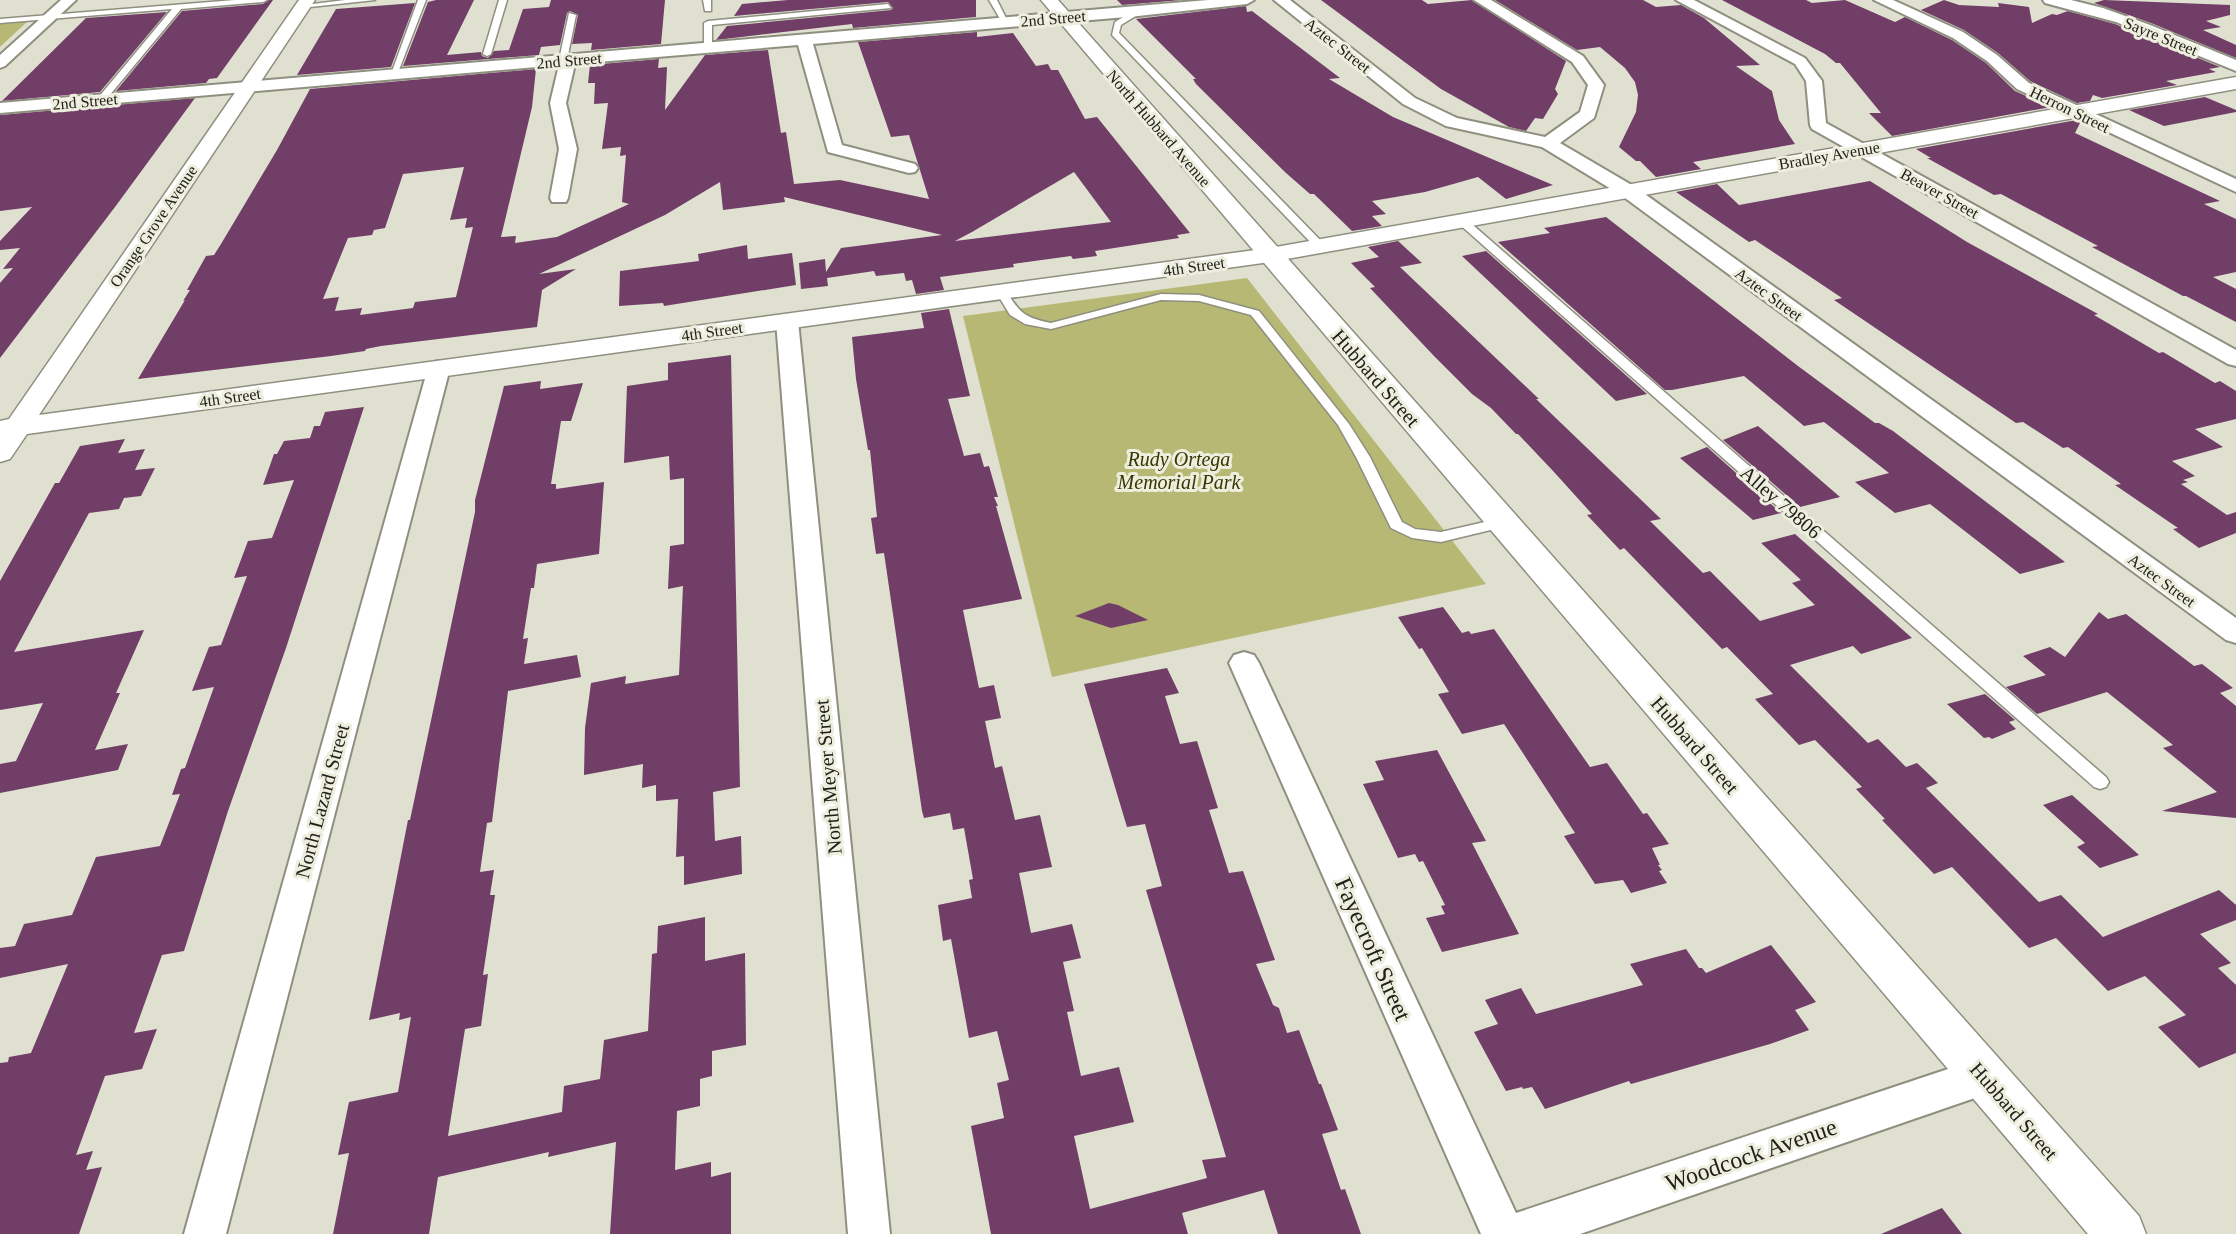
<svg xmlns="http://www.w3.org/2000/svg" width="2236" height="1234" font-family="Georgia,serif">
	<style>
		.green { fill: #b8b875 }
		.building { fill: #703e67; fill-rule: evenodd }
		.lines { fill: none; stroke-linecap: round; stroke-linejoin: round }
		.service-casing { stroke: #8f8f80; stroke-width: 3 }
		.minor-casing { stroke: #8f8f80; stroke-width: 4 }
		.tertiary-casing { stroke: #8f8f80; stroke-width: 3 }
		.secondary-casing { stroke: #8f8f80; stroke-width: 3 }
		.service { fill: #fff; fill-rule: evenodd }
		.minor { fill: #fff; fill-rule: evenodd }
		.tertiary { fill: #fff; fill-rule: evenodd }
		.secondary { fill: #fff; fill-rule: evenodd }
		.labels { text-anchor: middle; stroke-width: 6; stroke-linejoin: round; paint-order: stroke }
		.far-street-label { font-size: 16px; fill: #21211b; stroke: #edeede }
		.street-label { font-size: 20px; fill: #21211b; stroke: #edeede }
		.park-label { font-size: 20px; font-style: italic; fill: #393700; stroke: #edeede }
		.near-street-label { font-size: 24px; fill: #21211b; stroke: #edeede }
	</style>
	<rect width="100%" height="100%" fill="#e0e0d1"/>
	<g class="green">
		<polygon points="28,21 0,47 0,23"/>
		<polygon points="1247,278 1486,584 1052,677 963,316"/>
	</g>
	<g class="building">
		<polygon points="269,0 273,0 217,78 209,79 206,83 116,91 182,11 263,4"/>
		<polygon points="436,0 474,0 447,55 481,52 482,56 488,58 494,51 509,50 523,9 549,7 551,0 665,0 661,44 591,50 592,43 572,44 578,15 570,11 567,13 560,45 541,47 539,55 403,66 428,2"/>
		<polygon points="788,0 976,0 976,17 853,28 852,24 716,40 727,26 891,10 893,8 888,2 734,16 742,4"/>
		<polygon points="1117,0 1182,0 1122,5"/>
		<polygon points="1321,0 1422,0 1428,4 1472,0 1566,61 1555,89 1558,94 1543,119 1535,118 1526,131 1509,127 1441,89"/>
		<polygon points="1495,0 1643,0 1656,7 1681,5 1704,18 1760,65 1736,66 1772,91 1779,120 1795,144 1693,162 1701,169 1656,177 1640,161 1636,161 1619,147 1636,112 1638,95 1635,82 1625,68 1600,47 1577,50"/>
		<polygon points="1722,0 1806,0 1812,3 1845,0 1895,22 1905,17 1952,40 1986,63 2015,91 2051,107 1892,136 1869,113 1881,113 1840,63 1836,63 1825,54"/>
		<polygon points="1944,0 1959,5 1999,7 1998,3 2029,7 2032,23 2052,14 2057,15 2068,11 2115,24 2220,67 2209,69 2216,72 2166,81 2177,85 2102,98 2093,95 2090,101 2077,103 2030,81 1998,53 1964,30 1921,10"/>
		<polygon points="2104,0 2230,5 2230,15 2206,21 2221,27 2203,30 2236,45 2236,58 2151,23 2094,3"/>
		<polygon points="415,3 391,67 297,75 336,9"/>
		<polygon points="1246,6 1247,12 1252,11 1340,78 1329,79 1393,117 1553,185 1506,199 1478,177 1425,192 1372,201 1386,214 1372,216 1382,226 1352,231 1314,194 1310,194 1286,173 1196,84 1193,79 1196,79 1136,19"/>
		<polygon points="167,12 100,92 2,101 86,18"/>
		<path d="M977,32V37L1013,33L1036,66L1048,64L1051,70H1058L1085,119L1097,117L1101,122L1190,233L1177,235L1179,238L1095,251L1097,256L1073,259L1071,256L1013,264L1014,267L940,277L944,290L916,294L912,280L906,281L904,273L876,276L874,271L827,278L828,286L801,289L799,263L825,259L826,272L841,248L942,235L784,197L785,202L723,210L720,182L665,215L539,274L576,269L542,290L537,327L381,346L366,349L365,351L331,356L138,379L185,300L183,301L190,290H187L206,256L214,255L221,244L277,150L310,89L536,69L532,107L501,237L516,236L515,243L557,237L629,204L622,202L626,155L620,156L621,147L602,149L608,103L594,104L595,83H588L590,65L659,59L658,68L667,67L665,110L705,55L768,50L781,133L786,132L794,184L840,180L929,199L909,135L891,137L858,42ZM464,167L450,220L467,218L465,228L473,227L456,297L415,302L413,308L360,315L362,308L335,311L339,297L323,299L348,238L372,235L374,230L385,228L403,174ZM1074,172L1111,222L955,241L972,232Z"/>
		<polygon points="2205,97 2236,110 2236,112 2164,126 2129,110"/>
		<polygon points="195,98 115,207 0,358 0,283 13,268 3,269 20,248 0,250 0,241 32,207 0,211 0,115"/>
		<polygon points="2077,120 2081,121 2075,133 2220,201 2204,204 2236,219 2236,272 2213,277 2236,289 2236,322 2186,296 2183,296 2092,247 2098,246 2001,194 1994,195 1927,158 1931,158 1916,149"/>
		<polygon points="1870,181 1967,242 2098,314 2094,315 2159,353 2163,352 2215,383 2220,381 2236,391 2236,419 2195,429 2223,447 2172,461 2195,476 2183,480 2188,482 2181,484 2227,515 2236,512 2236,533 2199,548 2173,529 2178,528 2115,485 2121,484 2068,447 2063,448 2023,422 2016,423 1834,300 1842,298 1755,240 1749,242 1676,192 1717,184 1739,205"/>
		<polygon points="1606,217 1798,366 1875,423 1879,423 1893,431 2065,562 2020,574 1930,504 1895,513 1855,482 1889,473 1824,422 1804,426 1744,376 1672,390 1665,390 1498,242 1550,233 1544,228"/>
		<polygon points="1398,241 1422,263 1400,267 1539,399 1536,399 1661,519 1650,521 1703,573 1710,571 1760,621 1815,605 1792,583 1801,580 1761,543 1795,534 1912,638 1861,654 1853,646 1790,665 1868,743 1878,739 1906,767 1917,763 1938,783 1926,788 2039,902 2061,895 2103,937 2219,890 2236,905 2236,920 2200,934 2231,963 2218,968 2236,985 2236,1053 2199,1068 2158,1027 2186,1015 2145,976 2108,991 2056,938 2029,948 1952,867 1934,874 1882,820 1885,819 1856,789 1862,787 1815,740 1799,745 1755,699 1773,694 1727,647 1722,649 1624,548 1620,550 1587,515 1592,514 1554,472 1518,434 1516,434 1491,408 1472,394 1434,356 1370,288 1375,287 1351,263 1379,257 1368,247"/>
		<polygon points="747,245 748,259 792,253 796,285 664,306 663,303 619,306 620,271 699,261 698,254"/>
		<polygon points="1486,251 1647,394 1616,401 1462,256"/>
		<polygon points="949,309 970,396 948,399 964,456 980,453 984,467 989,466 998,497 994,497 998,506 996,506 1022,599 963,610 979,688 994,685 1001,718 985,721 995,768 1002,766 1015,820 1040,815 1052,867 1019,873 1031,933 1072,924 1081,958 1063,962 1074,1011 1067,1012 1081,1076 1119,1067 1134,1122 1074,1136 1090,1209 1207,1178 1202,1160 1226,1157 1146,890 1162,886 1145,824 1127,827 1084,684 1167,668 1179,693 1165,696 1180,744 1197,741 1218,808 1209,810 1229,873 1243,871 1275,960 1256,964 1273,1005 1279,1008 1287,1033 1299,1030 1319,1084 1321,1084 1338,1130 1322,1134 1341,1190 1345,1189 1361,1234 1278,1234 1264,1190 1182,1213 1188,1234 991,1234 971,1126 1004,1118 997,1083 1009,1080 997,1031 969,1038 951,939 943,941 938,905 972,898 969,880 973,879 964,828 953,830 950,813 924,818 922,811 884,553 876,554 871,518 877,517 870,450 868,450 856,379 852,337 924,328 921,313"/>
		<polygon points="731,355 740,787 713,792 715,841 741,836 742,874 684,885 684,856 676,857 678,799 656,801 656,785 642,788 643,764 584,775 585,728 591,683 626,676 625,684 679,675 683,586 668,589 670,546 684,544 684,478 670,480 669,456 624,463 627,386 668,380 668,363"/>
		<polygon points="541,381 540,389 583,383 571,421 561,421 551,484 556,484 556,489 604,482 599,554 537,564 534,588 531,588 523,639 528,638 524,664 577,655 581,677 508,691 492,822 487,823 480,872 494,870 490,895 495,895 483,975 488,974 481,1026 465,1029 448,1136 562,1112 564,1086 600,1079 604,1040 648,1031 652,954 657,953 658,926 705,917 705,961 745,953 746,1045 712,1051 712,1076 700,1079 700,1106 677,1111 675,1170 711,1162 711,1177 731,1172 731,1234 610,1234 616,1142 548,1157 549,1152 438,1177 429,1234 333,1234 349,1153 338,1155 349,1102 398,1092 411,1017 399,1020 400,1013 369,1020 408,820 410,820 475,512 475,500 504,386"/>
		<polygon points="364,407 286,648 228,811 184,951 162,955 134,1033 157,1029 142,1069 105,1076 76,1155 93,1151 86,1170 102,1167 79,1234 0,1234 0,1063 8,1062 9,1057 31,1053 68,964 0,978 0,948 15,946 24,924 72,915 96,857 160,846 180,794 172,795 181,769 185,768 214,687 192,691 209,647 221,645 247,576 234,578 248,541 272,538 294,480 263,485 274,454 277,454 284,441 310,438 314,426 320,426 325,412"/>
		<polygon points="1758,426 1840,497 1800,507 1723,440"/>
		<polygon points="125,439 118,453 145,449 135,470 155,468 141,496 124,498 119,509 89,513 14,652 144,630 116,693 120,693 95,750 128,744 118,770 0,793 0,764 16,761 43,703 0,710 0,581 55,483 59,483 80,446"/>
		<polygon points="1707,447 1781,513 1753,520 1680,458"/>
		<polygon points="1109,603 1118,605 1148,620 1111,628 1075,616"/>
		<polygon points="1443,607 1462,633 1469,631 1471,634 1494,629 1590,767 1607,763 1643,814 1647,813 1669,844 1652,848 1660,865 1658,865 1662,870 1659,871 1667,883 1631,893 1623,880 1595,884 1564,836 1575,833 1504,724 1462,734 1438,694 1449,692 1422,648 1419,649 1398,617"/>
		<polygon points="2099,612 2108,619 2126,614 2194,666 2202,664 2233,688 2220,693 2236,706 2236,818 2162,811 2217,792 2163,748 2173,745 2107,692 2037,714 2006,687 2046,675 2023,656 2050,647 2065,657"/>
		<polygon points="1985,694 2015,720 2009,722 2016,729 1992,739 1989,737 1984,738 1947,704"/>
		<polygon points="1437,750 1486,841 1472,843 1519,934 1442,952 1426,918 1445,914 1441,906 1445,905 1423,861 1419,862 1415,854 1398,858 1363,784 1384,780 1375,761"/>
		<polygon points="2072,795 2139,855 2100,868 2077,847 2085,843 2043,805"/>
		<polygon points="1771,945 1816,1002 1795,1010 1809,1030 1770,1044 1631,1084 1629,1081 1545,1109 1532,1087 1523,1089 1522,1087 1506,1091 1474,1032 1498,1024 1485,1000 1521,988 1536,1014 1643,985 1630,964 1686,949 1699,968 1702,968 1706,973"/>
		<polygon points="1942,1208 1962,1234 1881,1234"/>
	</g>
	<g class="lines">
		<g class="service-casing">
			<g id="service">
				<polygon points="235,0 267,0 263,2 181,9 104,102 101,103 97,100 98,98 172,9 0,23 0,19"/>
				<polygon points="345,0 375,0 301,8 297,6"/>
				<polygon points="418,0 426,0 397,75 390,77"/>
				<polygon points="499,0 507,0 491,54 487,56 483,54"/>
				<polygon points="703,0 711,0 711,11 705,11"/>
				<polygon points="989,0 997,0 1009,24 1003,24"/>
				<polygon points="888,4 891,8 712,25 712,48 708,50 704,48 704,23 708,21"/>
				<polygon points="1135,10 1142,12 1121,25 1119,33 1324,244 1324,248 1316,248 1112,35 1115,22"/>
				<polygon points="569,13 576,15 567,60 563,62 559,60"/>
				<polygon points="1458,219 1466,219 2106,777 2109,782 2106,787 2100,789 2094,787 1458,223"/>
				<path d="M1001,289L1005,290C1021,313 1022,317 1051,323L1161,294L1199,295L1259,311L1349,424L1370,457L1402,522L1415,529L1441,532L1502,518L1509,523L1507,526L1441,542L1412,538L1391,528L1356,457L1338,425L1251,315L1199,301L1161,300L1051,329L1025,324L1010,315L996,292Z"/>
			</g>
		</g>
		<g class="minor-casing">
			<g id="minor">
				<polygon points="61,0 76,0 5,66 0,68 0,55"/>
				<polygon points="1208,0 1254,0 1247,4 1138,16 813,44 842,145 915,164 918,168 915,172 909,173 828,152 798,45 575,64 566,103 577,149 568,198 566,202 552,202 550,198 559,149 550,103 559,65 0,113 0,103"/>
				<polygon points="1274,0 1290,0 1415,98 1457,118 1545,137 1580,112 1588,85 1572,62 1474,0 1491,0 1583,56 1604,85 1594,118 1560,143 1635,187 2236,618 2236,643 2226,640 1621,195 1542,147 1446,126 1403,104"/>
				<polygon points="1676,0 1694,0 1805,58 1822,81 1826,123 2236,350 2236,366 2228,364 1812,129 1810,125 1806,81 1795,64"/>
				<polygon points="1874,0 1893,0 1963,32 1997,55 2029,83 2236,179 2236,192 2017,89 1987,61 1953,38"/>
				<polygon points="2043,0 2071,0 2103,8 2150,25 2236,60 2236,71 2116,22 2045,3"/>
				<polygon points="787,315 795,316 798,321 890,1234 848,1234 776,321 779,316"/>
				<polygon points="439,361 447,363 450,368 226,1234 184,1234 428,368 431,363"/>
				<polygon points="1244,652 1254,655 1259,663 1516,1213 1984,1057 1998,1062 2004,1076 1998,1090 1580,1234 1481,1234 1229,663 1234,655"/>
			</g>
		</g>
		<g class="tertiary-casing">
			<polygon id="tertiary" points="299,0 315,0 39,415 1270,248 2236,77 2236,89 1270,262 27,434 10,459 0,462 0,421 9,419"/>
		</g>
		<g class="secondary-casing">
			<polygon id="secondary" points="1041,0 1058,0 2139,1216 2146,1234 2088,1234"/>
		</g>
		<use href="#service" class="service"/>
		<use href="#minor" class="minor"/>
		<use href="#tertiary" class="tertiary"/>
		<use href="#secondary" class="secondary"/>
	</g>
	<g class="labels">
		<g class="far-street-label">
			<text transform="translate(1053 18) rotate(-5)" y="6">2nd Street</text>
			<text transform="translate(2161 36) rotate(22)" y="6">Sayre Street</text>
			<text transform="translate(1338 45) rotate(38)" y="6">Aztec Street</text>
			<text transform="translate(569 60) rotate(-5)" y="6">2nd Street</text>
			<text transform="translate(85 101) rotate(-5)" y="6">2nd Street</text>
			<text transform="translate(2070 109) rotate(26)" y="6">Herron Street</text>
			<text transform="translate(1159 128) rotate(49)" y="6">North Hubbard Avenue</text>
			<text transform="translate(1829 155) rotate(-10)" y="6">Bradley Avenue</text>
			<text transform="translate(1940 193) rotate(29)" y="6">Beaver Street</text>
			<text transform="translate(153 226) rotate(-56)" y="6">Orange Grove Avenue</text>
			<text transform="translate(1194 266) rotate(-8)" y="6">4th Street</text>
			<text transform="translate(1769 294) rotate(36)" y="6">Aztec Street</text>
			<text transform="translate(712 331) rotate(-8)" y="6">4th Street</text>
			<text transform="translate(230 397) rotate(-8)" y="6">4th Street</text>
			<text transform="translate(2162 580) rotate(36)" y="6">Aztec Street</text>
		</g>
		<g class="street-label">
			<text transform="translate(1376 378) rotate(49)" y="7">Hubbard Street</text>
			<text transform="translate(1781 502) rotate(41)" y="7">Alley 79806</text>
			<text transform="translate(1695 745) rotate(49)" y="7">Hubbard Street</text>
			<text transform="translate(828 777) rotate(-95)" y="7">North Meyer Street</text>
			<text transform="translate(322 801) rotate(-75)" y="7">North Lazard Street</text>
			<text transform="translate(2014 1111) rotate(49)" y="7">Hubbard Street</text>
		</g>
		<g class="park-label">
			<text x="1179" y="466">Rudy Ortega<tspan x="1179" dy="23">Memorial Park</tspan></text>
		</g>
		<g class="near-street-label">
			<text transform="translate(1373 949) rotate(66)" y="8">Fayecroft Street</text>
			<text transform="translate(1751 1155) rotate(-19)" y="8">Woodcock Avenue</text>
		</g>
	</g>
</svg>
